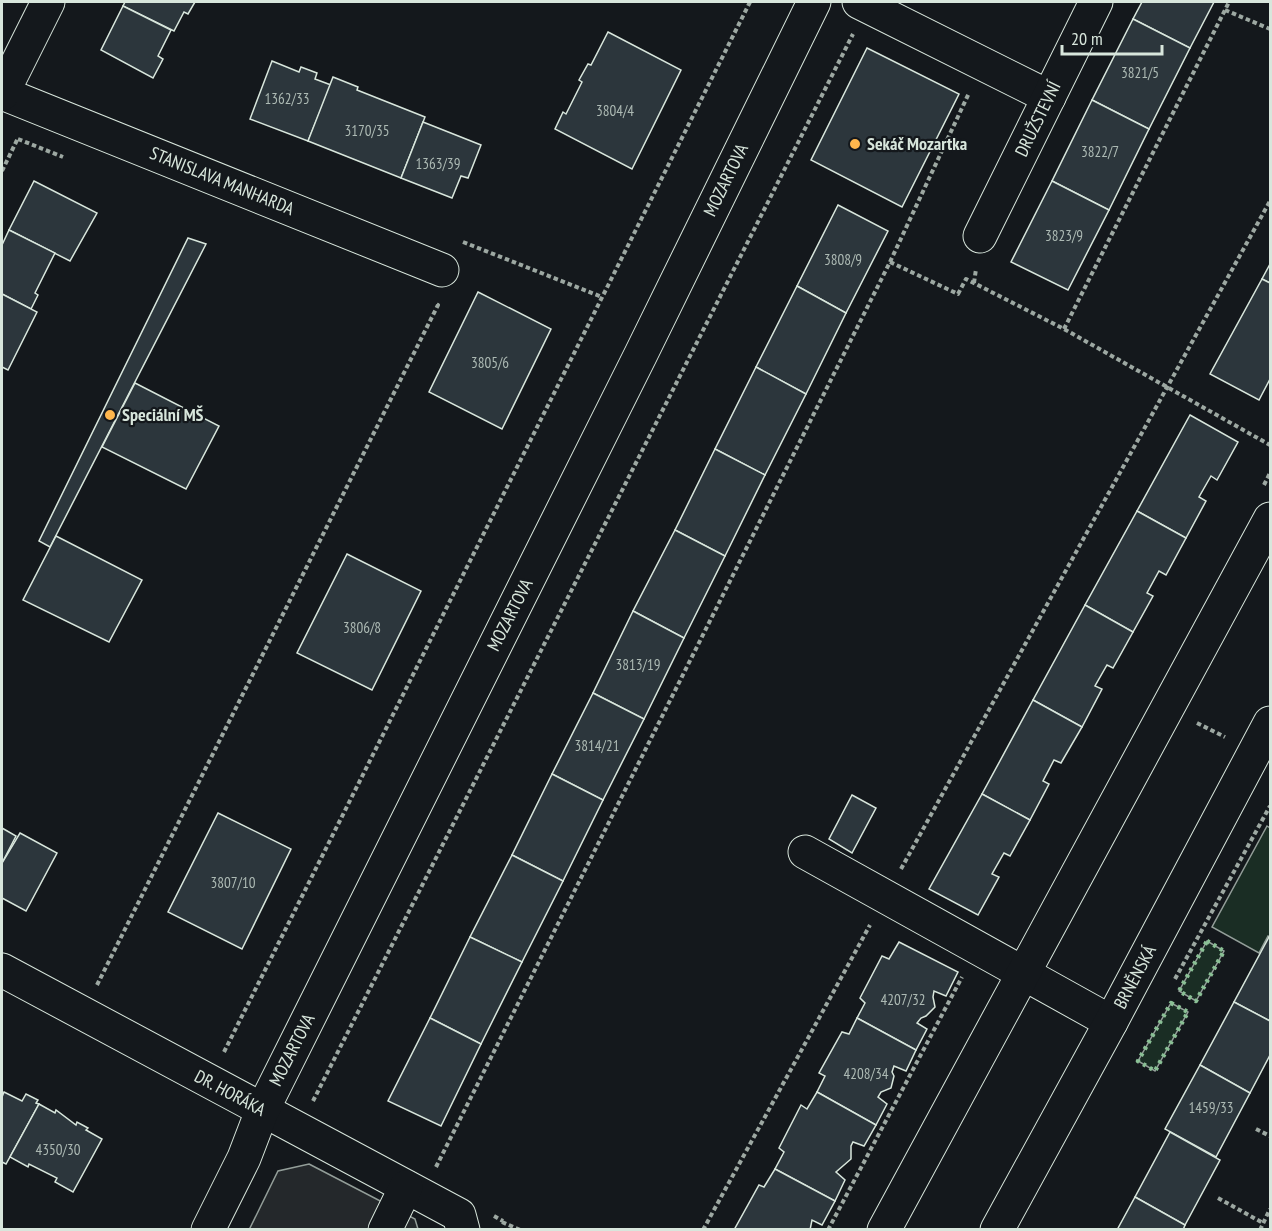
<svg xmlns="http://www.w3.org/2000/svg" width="1272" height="1231" font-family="'PT Sans Narrow',sans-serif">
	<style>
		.green { fill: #1a2d24; stroke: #939e99; stroke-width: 1.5 }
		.parking { fill: #24282b; stroke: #939e99; stroke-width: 1.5 }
		.building { fill: #2c363c; stroke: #d8e6dc; stroke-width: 1.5 }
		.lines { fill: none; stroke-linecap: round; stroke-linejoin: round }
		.minor-casing { stroke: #d8e6dc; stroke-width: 35 }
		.major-casing { stroke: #d8e6dc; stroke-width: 35 }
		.path { stroke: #9da8a2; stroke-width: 4; stroke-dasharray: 4.5 3; stroke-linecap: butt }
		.minor { stroke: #14181c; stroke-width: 33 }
		.major { stroke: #14181c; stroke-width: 33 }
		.hedge { stroke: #8ac095; stroke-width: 4.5; stroke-dasharray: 3 4.5; stroke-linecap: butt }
		.poi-dot { fill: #ffb74d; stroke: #14181c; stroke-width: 2 }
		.labels { text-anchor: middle; stroke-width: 4.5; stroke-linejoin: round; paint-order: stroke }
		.number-label { font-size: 15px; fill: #adbab4 }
		.street-label { font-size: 18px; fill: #d8e6dc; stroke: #14181c }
		.poi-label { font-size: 18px; font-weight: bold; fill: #d8e6dc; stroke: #14181c; text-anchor: start }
	</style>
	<rect width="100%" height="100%" fill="#14181c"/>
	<g class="green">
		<polygon points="1267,826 1270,828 1270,937 1268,936 1259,953 1212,927"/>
		<polygon points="1207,941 1224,951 1196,1001 1179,991"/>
		<polygon points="1171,1003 1188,1012 1155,1071 1138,1061"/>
	</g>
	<polygon class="parking" points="309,1164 415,1219 418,1229 249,1230 278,1171"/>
	<g class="building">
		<polygon points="125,2 195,2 188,14 184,12 174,31 123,6"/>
		<polygon points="1142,2 1214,2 1190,48 1133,19"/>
		<polygon points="123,6 171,30 158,56 163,59 153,78 101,50"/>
		<polygon points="1133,19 1190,48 1149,129 1092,100"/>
		<polygon points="608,32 681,70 632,169 555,129 563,112 566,114 582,82 579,80 588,64 591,65"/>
		<polygon points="867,48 959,94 902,207 811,160"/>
		<polygon points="272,61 299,72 301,67 317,73 315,79 331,85 308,141 250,119"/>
		<polygon points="333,77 358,87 357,90 425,117 401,178 308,141"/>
		<polygon points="1092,100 1149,129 1109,210 1052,181"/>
		<polygon points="423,122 481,145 468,178 461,176 452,198 401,178"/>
		<polygon points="34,181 97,213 70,261 9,230"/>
		<polygon points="1052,181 1109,210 1068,290 1011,262"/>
		<polygon points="838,205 888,231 846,313 797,286"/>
		<polygon points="9,230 55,253 35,293 38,295 31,309 2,294 2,245"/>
		<polygon points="188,238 206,244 50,547 39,541"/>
		<polygon points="1270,264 1270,283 1262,279"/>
		<polygon points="1262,279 1270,283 1270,379 1259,400 1210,374"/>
		<polygon points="797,286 846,313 806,394 756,367"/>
		<polygon points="478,292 551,329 502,429 429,392"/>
		<polygon points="2,294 37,312 8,370 2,367"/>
		<polygon points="756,367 806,394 765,475 715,449"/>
		<polygon points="135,383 219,426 186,489 102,447"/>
		<polygon points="1190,415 1238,442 1217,480 1211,476 1199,497 1206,501 1186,538 1137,511"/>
		<polygon points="715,449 765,475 725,556 675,530"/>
		<polygon points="1137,511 1186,538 1166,575 1159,571 1147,593 1153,596 1133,632 1085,605"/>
		<polygon points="675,530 725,556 684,638 633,611"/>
		<polygon points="56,536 142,580 109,642 23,600"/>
		<polygon points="347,554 421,591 372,690 297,653"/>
		<polygon points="1085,605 1133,632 1113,668 1107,665 1095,686 1102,689 1082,727 1033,700"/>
		<polygon points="633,611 684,638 644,719 593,693"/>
		<polygon points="593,693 644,719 603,800 552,774"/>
		<polygon points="1033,700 1082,727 1061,763 1054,760 1043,781 1049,784 1030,820 982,794"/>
		<polygon points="552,774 603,800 563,881 512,855"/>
		<polygon points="982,794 1030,820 1010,856 1004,853 992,874 999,877 978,915 929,889"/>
		<polygon points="852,795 876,808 852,853 829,839"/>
		<polygon points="218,813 291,849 242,949 168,912"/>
		<polygon points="2,828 16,836 2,863"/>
		<polygon points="20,833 57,853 26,911 2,898 2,863"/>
		<polygon points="512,855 563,881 522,962 470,937"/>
		<polygon points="470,937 522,962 481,1044 430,1018"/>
		<polygon points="1269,937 1270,938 1270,1021 1234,1002"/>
		<polygon points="899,942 958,972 946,996 934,991 933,997 935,1007 926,1016 921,1018 917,1023 927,1029 916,1050 857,1018 865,1003 860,998 882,956 889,959"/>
		<polygon points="1234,1002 1270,1021 1270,1055 1250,1093 1200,1065"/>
		<polygon points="430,1018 481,1044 441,1126 388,1101"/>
		<polygon points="857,1018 916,1050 906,1071 894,1066 892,1072 894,1076 891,1088 881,1092 878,1097 887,1104 876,1125 817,1092 825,1076 819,1073 842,1032 849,1034"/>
		<polygon points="1200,1065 1250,1093 1216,1157 1165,1129"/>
		<polygon points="4,1092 22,1101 26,1094 38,1100 36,1103 39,1104 6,1164 2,1162 2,1097"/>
		<polygon points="817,1092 876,1125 864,1146 853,1142 851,1146 851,1159 836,1172 845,1180 835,1201 775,1169 784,1152 779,1148 801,1105 807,1109"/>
		<polygon points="39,1104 55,1113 56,1110 76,1125 77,1122 88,1128 86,1130 102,1139 73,1192 55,1182 57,1178 29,1164 28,1167 10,1157"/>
		<polygon points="1170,1132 1220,1160 1185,1225 1135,1197"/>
		<polygon points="775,1169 835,1201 822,1225 812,1220 810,1230 734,1230 759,1185 764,1187"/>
		<polygon points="1135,1197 1185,1225 1183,1230 1117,1230"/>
	</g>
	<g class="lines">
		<g class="minor-casing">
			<g id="minor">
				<polyline points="859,2 1049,97"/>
				<polyline points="2,93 442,270"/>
				<polyline points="2,94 48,2"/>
				<polyline points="980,236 1096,2"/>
				<polyline points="805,852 1111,1022"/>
				<polyline points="2,970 459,1215 463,1230"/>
				<polyline points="208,1230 244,1158 262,1111 641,354 814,2"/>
				<polyline points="385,1230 406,1187"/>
				<polyline points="884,1230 1270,519"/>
			</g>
		</g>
		<g class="major-casing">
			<polyline id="major" points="997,1230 1111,1022 1270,723"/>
		</g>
		<g class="path">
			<polyline points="1225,10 1270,29"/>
			<polyline points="18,139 63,157"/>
			<polyline points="2,171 18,138"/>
			<polyline points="463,242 602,297"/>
			<polyline points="890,262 969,93"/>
			<polyline points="974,283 976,269"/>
			<polyline points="1064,329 1229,2"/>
			<polyline points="1264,485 1270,473"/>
			<polyline points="1197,723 1225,737"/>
			<polyline points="901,869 1270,201"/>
			<polyline points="1175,979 1270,806"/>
			<polyline points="97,985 438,305 435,304"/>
			<polyline points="224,1052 750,2"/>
			<polyline points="313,1101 853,34"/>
			<polyline points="1256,1129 1270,1136"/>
			<polyline points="436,1167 890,262 958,294 966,279 1064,329 1270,445"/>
			<polyline points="1218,1198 1263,1223"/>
			<polyline points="494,1216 503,1221"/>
			<polyline points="502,1222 520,1230"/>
			<polyline points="703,1230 870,925"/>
			<polyline points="828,1230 962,977"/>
			<polyline points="1260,1230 1270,1209"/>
		</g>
		<use href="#minor" class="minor"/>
		<use href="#major" class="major"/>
		<g class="hedge">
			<polygon points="1207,941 1224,951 1196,1001 1179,991"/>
			<polygon points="1171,1003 1188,1012 1155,1071 1138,1061"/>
		</g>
	</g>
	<g class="poi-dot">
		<circle cx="855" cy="144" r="6"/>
		<circle cx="110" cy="415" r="6"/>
	</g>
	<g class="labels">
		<g class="number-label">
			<text x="1140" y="78">3821/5</text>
			<text x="287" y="104">1362/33</text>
			<text x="615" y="116">3804/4</text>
			<text x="367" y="136">3170/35</text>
			<text x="1100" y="157">3822/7</text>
			<text x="438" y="169">1363/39</text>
			<text x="1064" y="241">3823/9</text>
			<text x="843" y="265">3808/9</text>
			<text x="490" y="368">3805/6</text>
			<text x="362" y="633">3806/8</text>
			<text x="638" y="670">3813/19</text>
			<text x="597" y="751">3814/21</text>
			<text x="233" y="888">3807/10</text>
			<text x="903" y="1005">4207/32</text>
			<text x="866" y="1079">4208/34</text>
			<text x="1211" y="1113">1459/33</text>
			<text x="58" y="1155">4350/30</text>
		</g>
		<g class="street-label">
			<text transform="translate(1038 119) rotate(-64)" y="6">DRUŽSTEVNÍ</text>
			<text transform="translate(726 180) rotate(-64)" y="6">MOZARTOVA</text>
			<text transform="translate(222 181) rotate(22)" y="6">STANISLAVA MANHARDA</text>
			<text transform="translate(510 615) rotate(-63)" y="6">MOZARTOVA</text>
			<text transform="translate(1135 977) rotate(-62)" y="6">BRNĚNSKÁ</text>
			<text transform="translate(292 1050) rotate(-63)" y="6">MOZARTOVA</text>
			<text transform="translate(230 1093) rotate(28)" y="6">DR. HORÁKA</text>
		</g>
		<g class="poi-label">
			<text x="867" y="150">Sekáč Mozartka</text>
			<text x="122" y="421">Speciální MŠ</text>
		</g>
	</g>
	<rect width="1272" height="1231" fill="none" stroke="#d8e6dc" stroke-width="6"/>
	<path d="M1062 45v9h100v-9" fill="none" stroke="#d8e6dc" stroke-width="3"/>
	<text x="1071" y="45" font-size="18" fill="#d8e6dc" stroke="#14181c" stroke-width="4.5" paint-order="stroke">20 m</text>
</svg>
